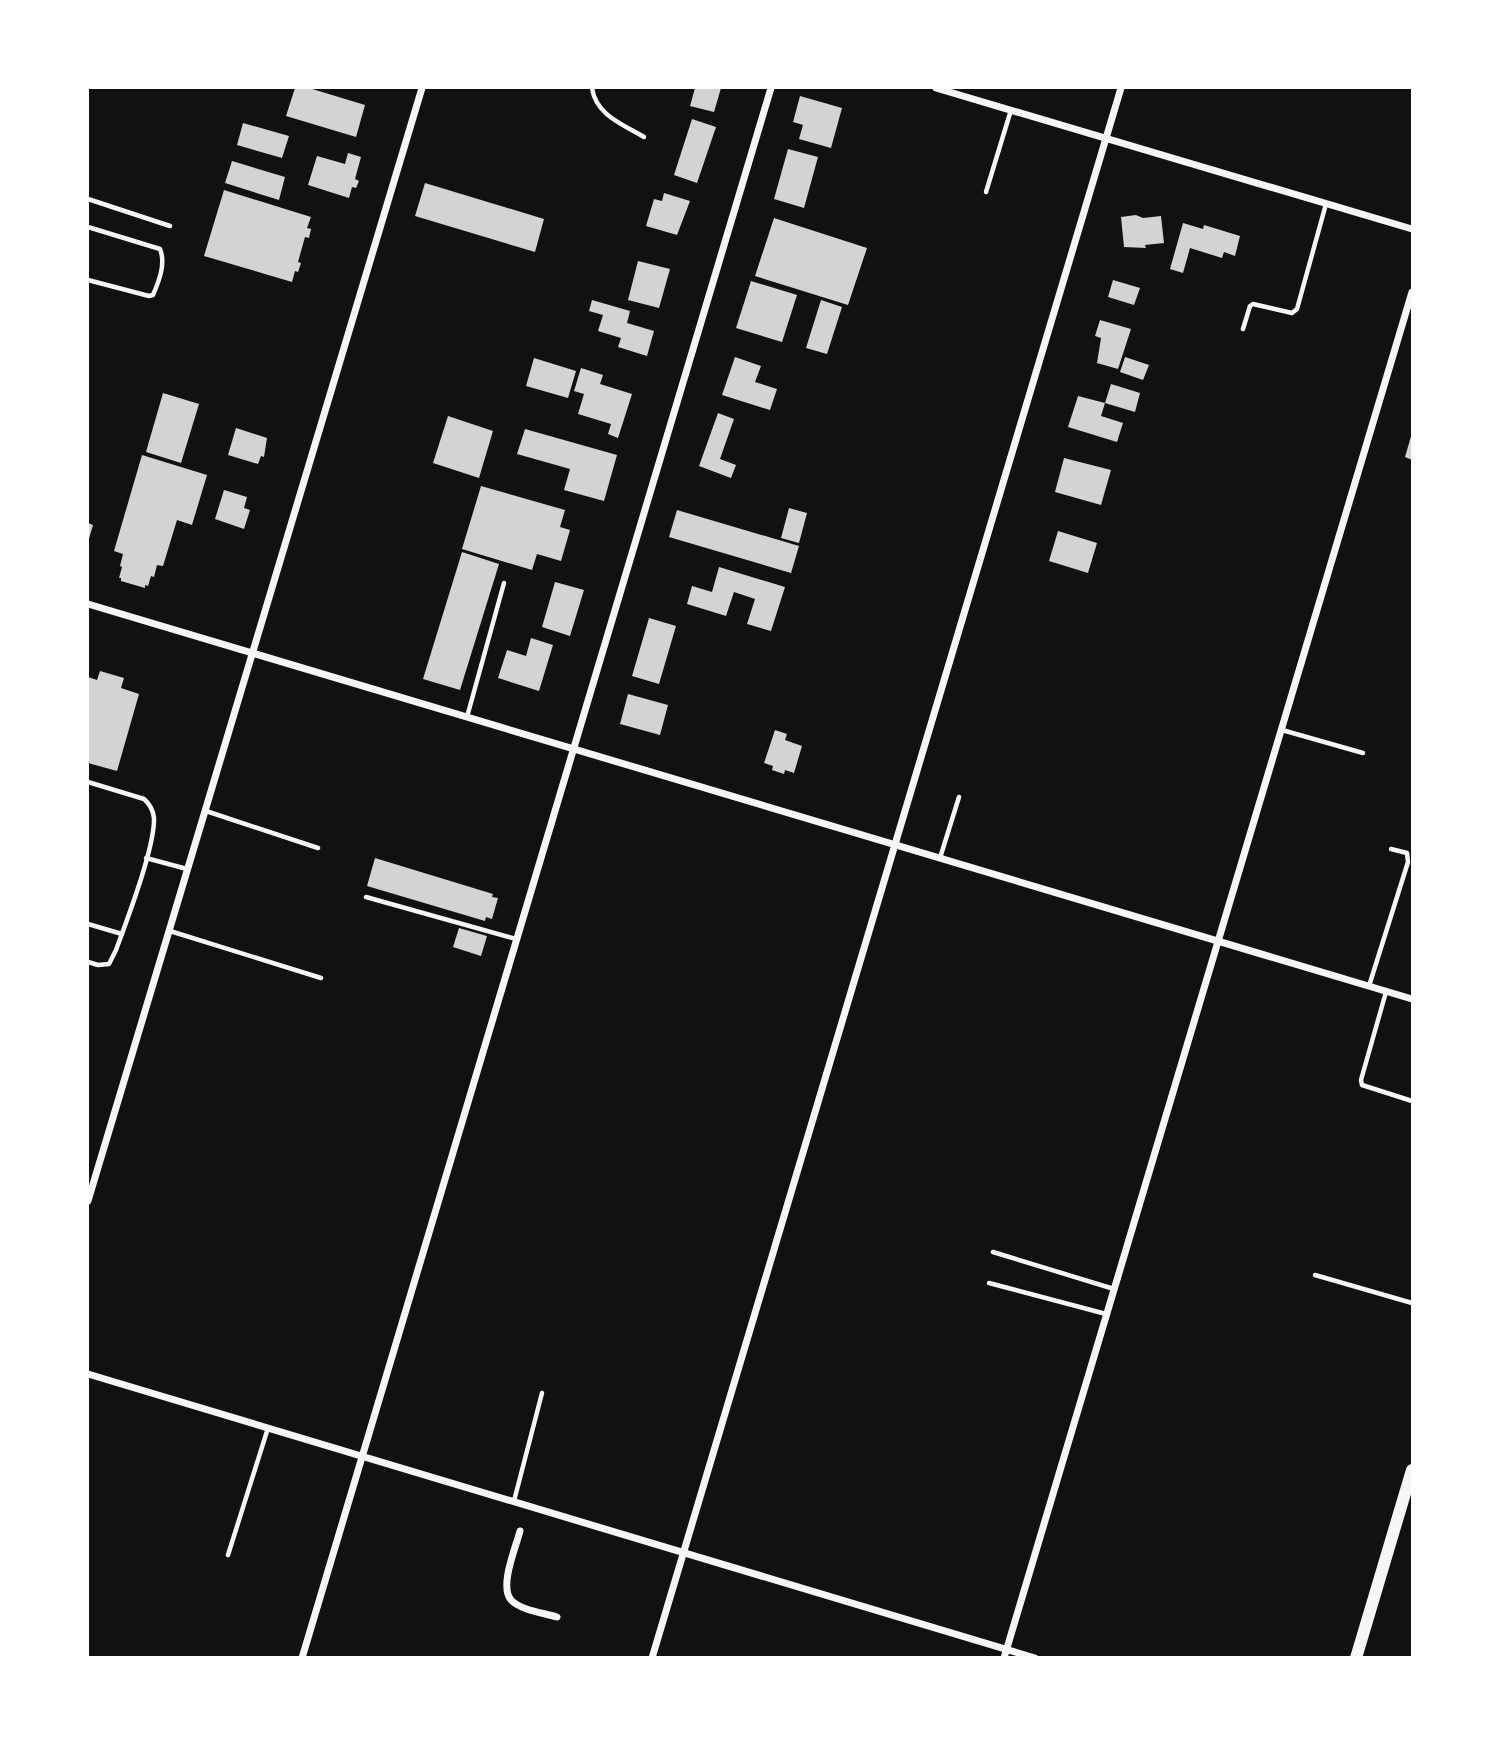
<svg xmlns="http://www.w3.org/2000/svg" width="1500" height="1745" font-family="Manrope,sans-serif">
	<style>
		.building { fill: #d3d3d3 }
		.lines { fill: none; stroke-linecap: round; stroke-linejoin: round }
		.service { stroke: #f5f5f5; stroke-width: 4.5 }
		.minor { stroke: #f5f5f5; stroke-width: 7 }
		.tertiary { stroke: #f5f5f5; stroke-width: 12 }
	</style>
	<rect width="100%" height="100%" fill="#111"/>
	<g class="building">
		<polygon points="295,88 309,88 365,105 356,137 286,116"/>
		<polygon points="695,88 721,88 714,112 690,106"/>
		<polygon points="800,96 842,108 831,148 799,139 803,125 793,122"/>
		<polygon points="692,119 716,127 697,183 674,175"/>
		<polygon points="243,123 289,136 282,158 237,145"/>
		<polygon points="788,149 818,157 804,208 774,199"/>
		<polygon points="348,153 361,157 355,179 359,181 356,188 352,187 349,198 308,185 317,156 345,164"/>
		<polygon points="232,161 285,177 279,200 225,183"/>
		<polygon points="425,183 544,219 535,252 415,216"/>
		<polygon points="224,190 311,217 307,228 311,229 309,238 305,237 298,262 301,263 298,272 295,271 292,282 204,256"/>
		<polygon points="664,193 690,201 677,235 646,226 654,199 662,201"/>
		<polygon points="1136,215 1143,218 1161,216 1164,243 1145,245 1146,248 1124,247 1121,217"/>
		<polygon points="774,218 867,248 848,305 755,276"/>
		<polygon points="1183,223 1203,229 1204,225 1240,236 1235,256 1224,252 1222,258 1190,248 1183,273 1170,269"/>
		<polygon points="638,261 670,269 659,308 628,300"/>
		<polygon points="1113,280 1140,288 1134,305 1108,297"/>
		<polygon points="751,281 797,295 782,342 736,328"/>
		<polygon points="592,300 630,311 627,323 654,331 647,356 618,347 621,338 598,331 603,315 589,311"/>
		<polygon points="821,300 842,307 827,354 806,348"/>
		<polygon points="1100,320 1131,329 1118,369 1097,363 1101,338 1095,336"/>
		<polygon points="735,357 761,366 755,382 777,389 770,410 722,395"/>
		<polygon points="1125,357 1149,365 1143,380 1120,372"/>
		<polygon points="534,358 576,371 568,398 526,386"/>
		<polygon points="581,368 603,375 600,384 632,394 618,438 608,434 611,424 578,414 584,394 574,391"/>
		<polygon points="1111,384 1140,393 1135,412 1105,403 1101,416 1123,423 1117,442 1068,427 1078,396 1105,403"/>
		<polygon points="163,393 199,404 181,463 146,452"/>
		<polygon points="718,413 734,419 720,459 736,465 731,478 699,466"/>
		<polygon points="448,416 493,431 479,478 433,463"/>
		<polygon points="236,428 267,438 264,457 261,456 258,464 228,455"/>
		<polygon points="525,429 617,455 604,501 564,490 570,469 517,454"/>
		<polygon points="1412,433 1412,460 1405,457"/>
		<polygon points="142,455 207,475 192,525 177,520 163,566 157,565 154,577 151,576 148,586 145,585 145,588 121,581 121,578 119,578 122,567 120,566 123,554 114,551"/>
		<polygon points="1064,458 1111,470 1101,505 1055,492"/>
		<polygon points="481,486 565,510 560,527 570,530 561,561 537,554 532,570 462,549"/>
		<polygon points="224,490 247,497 244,508 250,510 244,529 215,519"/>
		<polygon points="789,508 807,513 799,543 781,538"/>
		<polygon points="677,510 799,546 791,573 669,537"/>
		<polygon points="88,523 93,525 88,542"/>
		<polygon points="1058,531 1097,543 1088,573 1049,561"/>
		<polygon points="462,552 499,564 460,690 423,679"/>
		<polygon points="719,567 785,587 771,631 747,624 755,599 734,592 726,616 687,604 692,586 712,592"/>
		<polygon points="555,582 584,590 570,636 542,627"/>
		<polygon points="649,618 676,626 659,684 632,676"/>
		<polygon points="531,638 553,645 539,691 498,678 507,650 526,656"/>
		<polygon points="100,671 124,678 121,688 139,694 117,771 88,763 88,677 97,680"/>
		<polygon points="628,694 668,705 660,735 620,724"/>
		<polygon points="775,730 787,734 785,740 802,746 794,773 785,770 784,774 772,770 773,766 764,763"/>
		<polygon points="375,858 493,894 492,897 498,898 492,919 486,917 485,921 367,886"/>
		<polygon points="459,928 487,936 481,956 453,947"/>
	</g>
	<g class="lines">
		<g class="service">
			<path d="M592,88C596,115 622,124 644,137"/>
			<polyline points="986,192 1011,110"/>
			<polyline points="88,199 170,226"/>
			<path d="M88,227L160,249C166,264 159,281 153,295L149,296L88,280"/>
			<polyline points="1243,329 1250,306 1253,304 1292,313 1297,309 1326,204"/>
			<polyline points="467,717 504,583"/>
			<polyline points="1282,730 1363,753"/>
			<path d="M88,782L144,799C150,804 153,810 154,818C155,847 127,920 116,950L109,964L98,965L88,962"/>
			<polyline points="206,811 318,848"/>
			<polyline points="146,858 187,869"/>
			<polyline points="940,858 959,797"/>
			<polyline points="366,897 516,939"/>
			<polyline points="88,924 122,934"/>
			<polyline points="170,931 321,978"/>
			<polyline points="1369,986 1408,862 1407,853 1391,849"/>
			<polyline points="1386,992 1361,1080 1362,1085 1412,1101"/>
			<polyline points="993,1252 1114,1289"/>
			<polyline points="1315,1275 1412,1303"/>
			<polyline points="989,1283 1106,1314"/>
			<polyline points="514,1501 542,1393"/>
			<polyline points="228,1555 268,1428"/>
		</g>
		<g class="minor">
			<polyline points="936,88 1412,229"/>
			<polyline points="88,604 1412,999"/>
			<polyline points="88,1201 422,88"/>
			<polyline points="88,1374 1035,1658"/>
			<path d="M520,1531C516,1547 499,1586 511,1600C520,1610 544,1613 557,1617"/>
			<polyline points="302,1658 771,88"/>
			<polyline points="652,1658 1121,88"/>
			<polyline points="1004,1658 1412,292"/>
		</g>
		<polyline class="tertiary" points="1356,1658 1412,1470"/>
	</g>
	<rect width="1500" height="1745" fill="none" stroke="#ffffff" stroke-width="178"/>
</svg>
